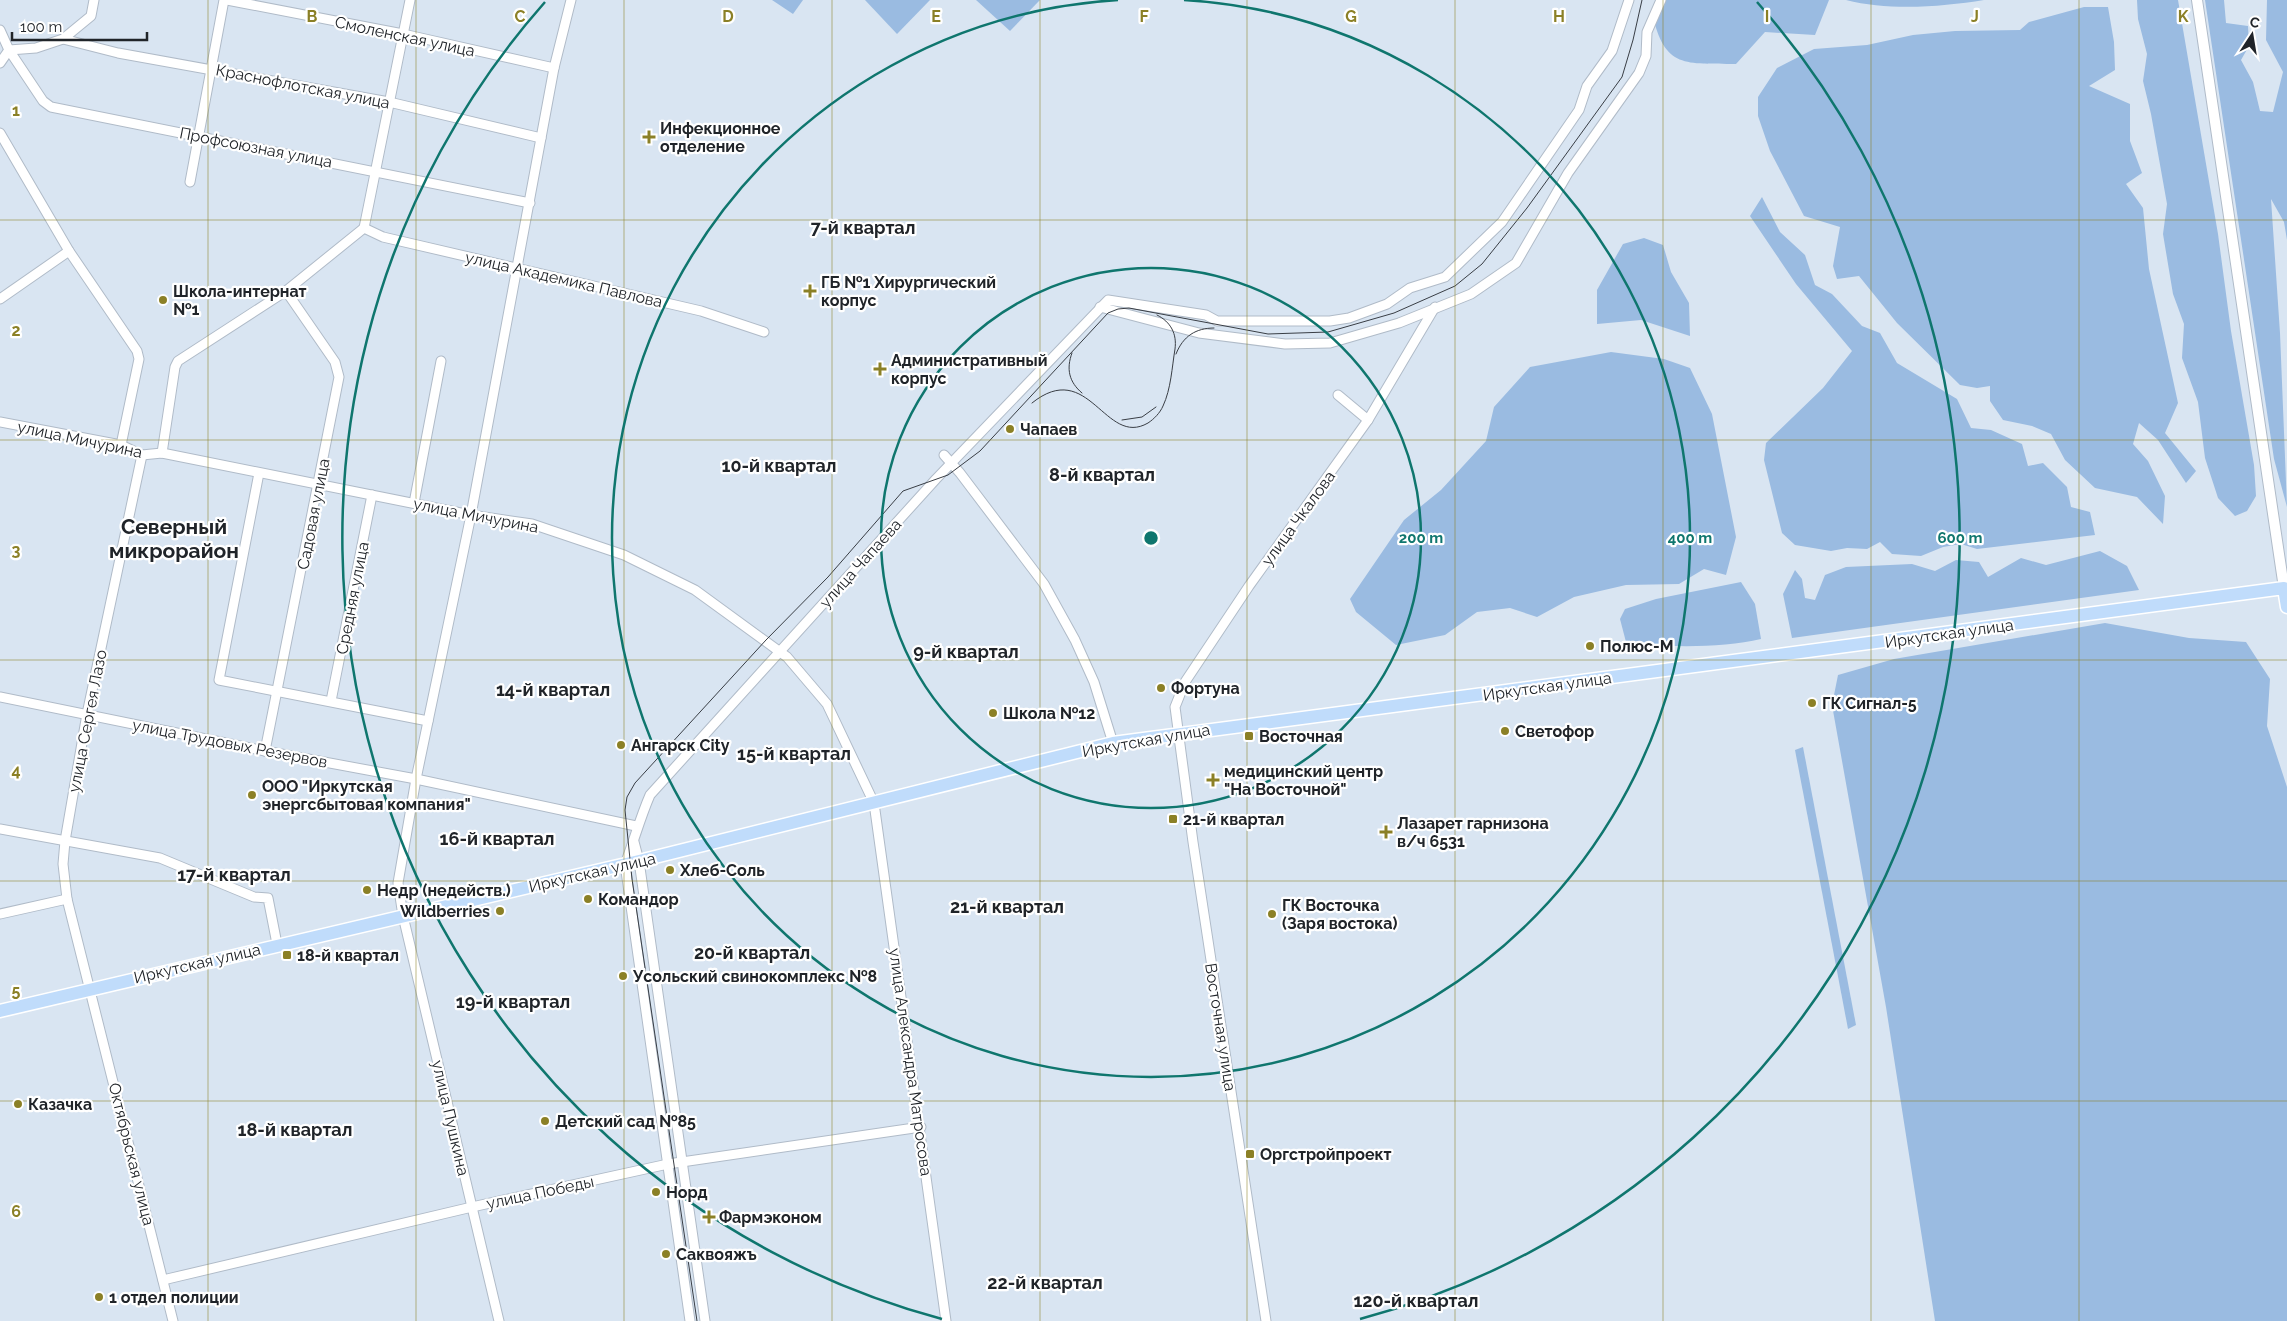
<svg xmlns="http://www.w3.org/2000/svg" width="2287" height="1321" font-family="Raleway,sans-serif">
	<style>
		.green { fill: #9abbe1 }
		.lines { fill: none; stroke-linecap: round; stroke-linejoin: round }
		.minor-casing { stroke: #b0bbc8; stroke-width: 11 }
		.tertiary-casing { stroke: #b0bbc8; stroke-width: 12 }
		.primary-casing { stroke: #fff; stroke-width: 15 }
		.minor { stroke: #fff; stroke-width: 9 }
		.tertiary { stroke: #fff; stroke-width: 10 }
		.primary { stroke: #c0dcfb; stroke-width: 12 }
		.tram { stroke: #393e45; stroke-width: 1 }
		.grid { fill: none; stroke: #8b8026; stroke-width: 1; stroke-opacity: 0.55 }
		.ring { fill: none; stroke: #0f766e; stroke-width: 2.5 }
		.poi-dot { fill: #8b8026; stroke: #fff; stroke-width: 2 }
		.labels { text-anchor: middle; stroke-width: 4.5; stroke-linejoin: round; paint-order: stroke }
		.street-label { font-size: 16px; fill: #202429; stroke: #fff }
		.poi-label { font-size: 16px; font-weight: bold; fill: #202429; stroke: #fff; text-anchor: start }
		.neighbourhood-label { font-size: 18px; font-weight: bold; fill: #202429; stroke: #fff }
		.district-label { font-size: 21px; font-weight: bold; fill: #202429; stroke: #fff }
		.grid-label { font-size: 16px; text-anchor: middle; font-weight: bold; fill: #8b8026; stroke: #fff; stroke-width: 4.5; stroke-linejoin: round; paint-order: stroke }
		.centre { fill: #0f766e; stroke: #fff; stroke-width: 2.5 }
		.ring-label { font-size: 15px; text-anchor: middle; font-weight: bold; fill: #0f766e; stroke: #fff; stroke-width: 4.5; stroke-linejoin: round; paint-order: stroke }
	</style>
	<rect width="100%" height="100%" fill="#d9e5f2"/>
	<g class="green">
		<polygon points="772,0 803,0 793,14"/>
		<polygon points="865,0 930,0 897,34"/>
		<polygon points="976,0 1040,0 1010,31"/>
		<path d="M1661,0H1829L1815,35L1765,32L1736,64C1686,63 1664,70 1652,12Z"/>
		<path d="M1846,0H1984C1941,7 1889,11 1846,0Z"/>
		<polygon points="2137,0 2178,0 2218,234 2231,331 2254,465 2256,496 2247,511 2235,516 2218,498 2205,458 2198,402 2182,358 2184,324 2173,294 2163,234 2167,204 2151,114 2143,81 2147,54 2138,19"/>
		<polygon points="2205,0 2224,0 2226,23 2248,26 2249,46 2241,60 2253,82 2260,111 2273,112 2283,72 2266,40 2267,0 2287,0 2287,240 2284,222 2271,199 2280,333 2287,507 2274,459"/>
		<polygon points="2084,7 2108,7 2114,42 2115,70 2089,86 2130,104 2130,141 2142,173 2126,184 2143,208 2149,269 2178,403 2165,433 2196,471 2186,483 2158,440 2139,423 2133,444 2148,461 2165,496 2163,524 2137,497 2095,488 2065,460 2051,434 2032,426 2003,420 1990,401 1990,386 1977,388 1960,385 1897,323 1859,276 1837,279 1833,266 1840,227 1804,216 1770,151 1758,116 1758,97 1777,68 1814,49 1867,45 1913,35 1955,31 2020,30 2029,22"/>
		<polygon points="1762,197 1780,232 1805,255 1815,285 1832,294 1862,326 1880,333 1897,363 1957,399 1971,428 1991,430 2022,444 2028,466 2043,463 2067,487 2071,507 2090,512 2095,535 1977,549 1961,544 1943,547 1921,556 1892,554 1880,542 1867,549 1847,548 1831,551 1795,545 1782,533 1764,460 1766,443 1823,388 1852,351 1796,284 1750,216"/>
		<polygon points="1644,238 1663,245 1671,272 1689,303 1690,336 1641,320 1597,324 1597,290 1623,244"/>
		<polygon points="1611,352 1664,359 1690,368 1712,414 1736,537 1726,575 1704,569 1679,584 1626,585 1574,597 1537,617 1510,608 1477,612 1445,635 1396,645 1356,612 1350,599 1404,520 1441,490 1486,441 1494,407 1530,367"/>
		<polygon points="2100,551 2127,566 2139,590 1792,638 1783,594 1795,570 1802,579 1805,598 1815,600 1825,575 1846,567 1912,564 1935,571 1956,560 1979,562 1988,577 2021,558 2046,565"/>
		<path d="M1741,582L1755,604L1761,639C1722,648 1665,648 1626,642L1620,619L1625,609L1656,599Z"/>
		<polygon points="2105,623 2189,638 2246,642 2270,679 2267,726 2287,787 2287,1321 1935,1321 1886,1007 1832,705 1838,675 1894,659"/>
		<polygon points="1803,747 1856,1025 1848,1029 1795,750"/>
	</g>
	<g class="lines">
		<g class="minor-casing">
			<g id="minor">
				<polyline points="227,0 403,34 554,68"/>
				<polyline points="0,30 9,50 43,101 51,107 530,203"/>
				<polyline points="63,39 118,53 389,102 541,138"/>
				<polyline points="9,50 36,48 63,39 91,16 94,0"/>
				<polyline points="0,63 9,50"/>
				<polyline points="0,133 69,251 137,351 139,359 121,445"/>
				<polyline points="190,182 224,0"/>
				<polyline points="364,228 383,237 701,311 764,332"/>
				<polyline points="364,228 410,0"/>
				<polyline points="0,299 69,251"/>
				<polyline points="1100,307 1199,333 1285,344 1330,343 1399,323 1471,294 1516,263 1568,173 1639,73 1646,56 1647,32 1661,0"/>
				<polyline points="1338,395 1368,420"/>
				<polyline points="0,422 121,445 142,455 162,453 471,515 532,524 624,555 695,590 787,657 827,704 874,803 946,1321"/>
				<polyline points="162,453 175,367 178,361 286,291 364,228"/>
				<polyline points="142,455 87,714 65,841 63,864 67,899 173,1321"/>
				<polyline points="944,455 960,473 1044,584 1075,640 1094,682 1113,743"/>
				<polyline points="259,473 219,680 428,721"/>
				<polyline points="414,503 441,361"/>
				<polyline points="0,697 265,751 416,779 636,826"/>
				<polyline points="331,701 372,495"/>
				<polyline points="265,751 339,377 335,362 286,291"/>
				<polyline points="0,829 160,858 254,897 268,898 277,944"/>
				<polyline points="634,842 639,861 705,1321"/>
				<polyline points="0,914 67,899"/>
				<polyline points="163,1280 472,1207 668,1164 921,1127"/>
				<polyline points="499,1321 403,916 398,883 416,779 471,515 554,68 571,0"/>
				<path d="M690,1321L625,864C634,841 640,818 650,795L936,479L1108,300L1206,315L1217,321H1330L1349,318L1387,304L1410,288L1445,277L1502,222L1579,110L1587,86L1612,51L1629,0"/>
				<polyline points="1266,1321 1193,842 1175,707 1185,682 1249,586 1368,420 1435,307"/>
			</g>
		</g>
		<g class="tertiary-casing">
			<polyline id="tertiary" points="2197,0 2284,588"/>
		</g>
		<g class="primary-casing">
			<polyline id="primary" points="0,1011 639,861 1113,743 2284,588 2287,607"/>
		</g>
		<use href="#minor" class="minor"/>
		<use href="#tertiary" class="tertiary"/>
		<use href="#primary" class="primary"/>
		<g class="tram">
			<path d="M1072,353C1066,369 1069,382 1082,393"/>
			<path d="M1176,354C1183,336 1196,328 1214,328"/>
			<path d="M1032,403C1089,357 1105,448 1148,423C1154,419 1160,413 1163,406C1171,389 1172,367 1175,349C1177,334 1171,322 1157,315"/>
			<polyline points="1122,420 1142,417 1156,407"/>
			<polyline points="697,1321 632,879 625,810 627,797 635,783 766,640 828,577 903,491 948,475 980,451 1108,313 1118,309 1129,308 1268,334 1328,332 1394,313 1455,286 1482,264 1527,208 1622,77 1633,40 1642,0"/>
		</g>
	</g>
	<path class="grid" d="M208,0V1321M416,0V1321M624,0V1321M832,0V1321M1040,0V1321M1247,0V1321M1455,0V1321M1663,0V1321M1871,0V1321M2079,0V1321M0,220H2287M0,440H2287M0,660H2287M0,881H2287M0,1101H2287"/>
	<g class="ring">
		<circle cx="1151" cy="538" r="270"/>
		<path d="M1184 0A539 539 0 1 1 1118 0"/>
		<path d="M942 1319A809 809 0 0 1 545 2M1757 2A809 809 0 0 1 1360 1319"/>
	</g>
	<g class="poi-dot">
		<path d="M646.5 129.5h5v5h5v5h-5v5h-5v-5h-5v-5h5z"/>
		<path d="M807.5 283.5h5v5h5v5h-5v5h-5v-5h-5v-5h5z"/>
		<circle cx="163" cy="300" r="5"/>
		<path d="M877.5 361.5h5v5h5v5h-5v5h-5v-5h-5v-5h5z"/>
		<circle cx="1010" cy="429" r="5"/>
		<circle cx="1590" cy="646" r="5"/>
		<circle cx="1161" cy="688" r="5"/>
		<circle cx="1812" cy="703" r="5"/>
		<circle cx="993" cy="713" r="5"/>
		<circle cx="1505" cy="731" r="5"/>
		<rect x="1244" y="731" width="10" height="10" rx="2.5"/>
		<circle cx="621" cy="745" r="5"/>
		<path d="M1210.5 772.5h5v5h5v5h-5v5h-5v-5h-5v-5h5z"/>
		<circle cx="252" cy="795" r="5"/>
		<rect x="1168" y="814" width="10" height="10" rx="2.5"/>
		<path d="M1383.5 824.5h5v5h5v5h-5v5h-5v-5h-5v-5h5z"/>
		<circle cx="670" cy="870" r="5"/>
		<circle cx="367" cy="890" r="5"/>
		<circle cx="588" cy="899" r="5"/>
		<circle cx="500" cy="911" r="5"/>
		<circle cx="1272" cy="914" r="5"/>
		<rect x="282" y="950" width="10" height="10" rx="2.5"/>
		<circle cx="623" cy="976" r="5"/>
		<circle cx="18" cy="1104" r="5"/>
		<circle cx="545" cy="1121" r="5"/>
		<rect x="1245" y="1149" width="10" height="10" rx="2.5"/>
		<circle cx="656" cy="1192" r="5"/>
		<path d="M706.5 1209.5h5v5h5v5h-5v5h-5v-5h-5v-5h5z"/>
		<circle cx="666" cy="1254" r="5"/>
		<circle cx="99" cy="1297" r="5"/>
	</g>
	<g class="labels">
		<g class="street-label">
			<text transform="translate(405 36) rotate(12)" y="6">Смоленская улица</text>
			<text transform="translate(303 86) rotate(11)" y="6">Краснофлотская улица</text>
			<text transform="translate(256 147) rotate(11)" y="6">Профсоюзная улица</text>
			<text transform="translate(564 279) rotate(13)" y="6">улица Академика Павлова</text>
			<text transform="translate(80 439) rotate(12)" y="6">улица Мичурина</text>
			<text transform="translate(313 514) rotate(-79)" y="6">Садовая улица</text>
			<text transform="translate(476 515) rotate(11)" y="6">улица Мичурина</text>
			<text transform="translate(1298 518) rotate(-54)" y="6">улица Чкалова</text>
			<text transform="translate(860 563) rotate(-48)" y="6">улица Чапаева</text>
			<text transform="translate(352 598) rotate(-79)" y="6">Средняя улица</text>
			<text transform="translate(1949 633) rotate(-8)" y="6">Иркутская улица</text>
			<text transform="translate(1547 686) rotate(-8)" y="6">Иркутская улица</text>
			<text transform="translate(87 721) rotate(-79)" y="6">улица Сергея Лазо</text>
			<text transform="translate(1146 740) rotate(-10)" y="6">Иркутская улица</text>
			<text transform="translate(230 743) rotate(11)" y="6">улица Трудовых Резервов</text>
			<text transform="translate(592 872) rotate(-13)" y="6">Иркутская улица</text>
			<text transform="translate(197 963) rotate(-13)" y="6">Иркутская улица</text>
			<text transform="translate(1221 1027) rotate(81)" y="6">Восточная улица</text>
			<text transform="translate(911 1062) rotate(82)" y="6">улица Александра Матросова</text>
			<text transform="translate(451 1118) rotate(77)" y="6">улица Пушкина</text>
			<text transform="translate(132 1154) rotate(76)" y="6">Октябрьская улица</text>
			<text transform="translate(540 1192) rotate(-12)" y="6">улица Победы</text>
		</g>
		<g class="poi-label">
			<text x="660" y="134">Инфекционное<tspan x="660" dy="18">отделение</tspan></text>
			<text x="821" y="288">ГБ №1 Хирургический<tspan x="821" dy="18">корпус</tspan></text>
			<text x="173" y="297">Школа-интернат<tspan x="173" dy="18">№1</tspan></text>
			<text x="891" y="366">Административный<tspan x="891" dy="18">корпус</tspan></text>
			<text x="1020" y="435">Чапаев</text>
			<text x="1600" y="652">Полюс-М</text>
			<text x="1171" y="694">Фортуна</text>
			<text x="1822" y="709">ГК Сигнал-5</text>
			<text x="1003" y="719">Школа №12</text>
			<text x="1515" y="737">Светофор</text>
			<text x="1259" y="742">Восточная</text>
			<text x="631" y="751">Ангарск City</text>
			<text x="1224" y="777">медицинский центр<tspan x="1224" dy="18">"На Восточной"</tspan></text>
			<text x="262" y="792">ООО "Иркутская<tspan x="262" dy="18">энергсбытовая компания"</tspan></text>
			<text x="1183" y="825">21-й квартал</text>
			<text x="1397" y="829">Лазарет гарнизона<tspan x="1397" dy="18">в/ч 6531</tspan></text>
			<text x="680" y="876">Хлеб-Соль</text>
			<text x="377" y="896">Недр (недейств.)</text>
			<text x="598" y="905">Командор</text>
			<text x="1282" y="911">ГК Восточка<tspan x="1282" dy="18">(Заря востока)</tspan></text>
			<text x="490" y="917" text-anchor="end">Wildberries</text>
			<text x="297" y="961">18-й квартал</text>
			<text x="633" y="982">Усольский свинокомплекс №8</text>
			<text x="28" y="1110">Казачка</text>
			<text x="555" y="1127">Детский сад №85</text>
			<text x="1260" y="1160">Оргстройпроект</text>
			<text x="666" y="1198">Норд</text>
			<text x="719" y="1223">Фармэконом</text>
			<text x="676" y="1260">Саквояжъ</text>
			<text x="109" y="1303">1 отдел полиции</text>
		</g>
		<g class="neighbourhood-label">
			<text x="863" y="234">7-й квартал</text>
			<text x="779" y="472">10-й квартал</text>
			<text x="1102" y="481">8-й квартал</text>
			<text x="966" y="658">9-й квартал</text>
			<text x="553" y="696">14-й квартал</text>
			<text x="794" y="760">15-й квартал</text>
			<text x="497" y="845">16-й квартал</text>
			<text x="234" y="881">17-й квартал</text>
			<text x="1007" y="913">21-й квартал</text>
			<text x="752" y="959">20-й квартал</text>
			<text x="513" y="1008">19-й квартал</text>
			<text x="295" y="1136">18-й квартал</text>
			<text x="1045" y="1289">22-й квартал</text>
			<text x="1416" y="1307">120-й квартал</text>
		</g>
		<g class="district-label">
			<text x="174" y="534">Северный<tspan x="174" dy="24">микрорайон</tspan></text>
		</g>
	</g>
	<g class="grid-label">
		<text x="312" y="22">B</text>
		<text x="520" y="22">C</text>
		<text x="728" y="22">D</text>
		<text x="936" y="22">E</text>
		<text x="1144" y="22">F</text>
		<text x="1351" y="22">G</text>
		<text x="1559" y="22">H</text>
		<text x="1767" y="22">I</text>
		<text x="1975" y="22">J</text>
		<text x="2183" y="22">K</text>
		<text x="16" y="116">1</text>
		<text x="16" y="336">2</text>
		<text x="16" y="556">3</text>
		<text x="16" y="776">4</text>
		<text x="16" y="996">5</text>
		<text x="16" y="1217">6</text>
	</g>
	<circle cx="1151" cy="538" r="8" class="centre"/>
	<g class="ring-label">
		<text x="1421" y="543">200 m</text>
		<text x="1690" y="543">400 m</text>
		<text x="1960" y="543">600 m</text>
	</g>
	<g transform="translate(2252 35) rotate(12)" stroke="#ffffff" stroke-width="4" paint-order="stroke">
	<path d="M0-4L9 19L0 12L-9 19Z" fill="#202429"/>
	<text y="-8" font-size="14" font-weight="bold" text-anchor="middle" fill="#202429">С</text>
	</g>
	<path d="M12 32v8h135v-8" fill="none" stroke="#202429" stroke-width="2.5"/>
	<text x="20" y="32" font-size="15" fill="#202429" stroke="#ffffff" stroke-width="4" paint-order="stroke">100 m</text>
</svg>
